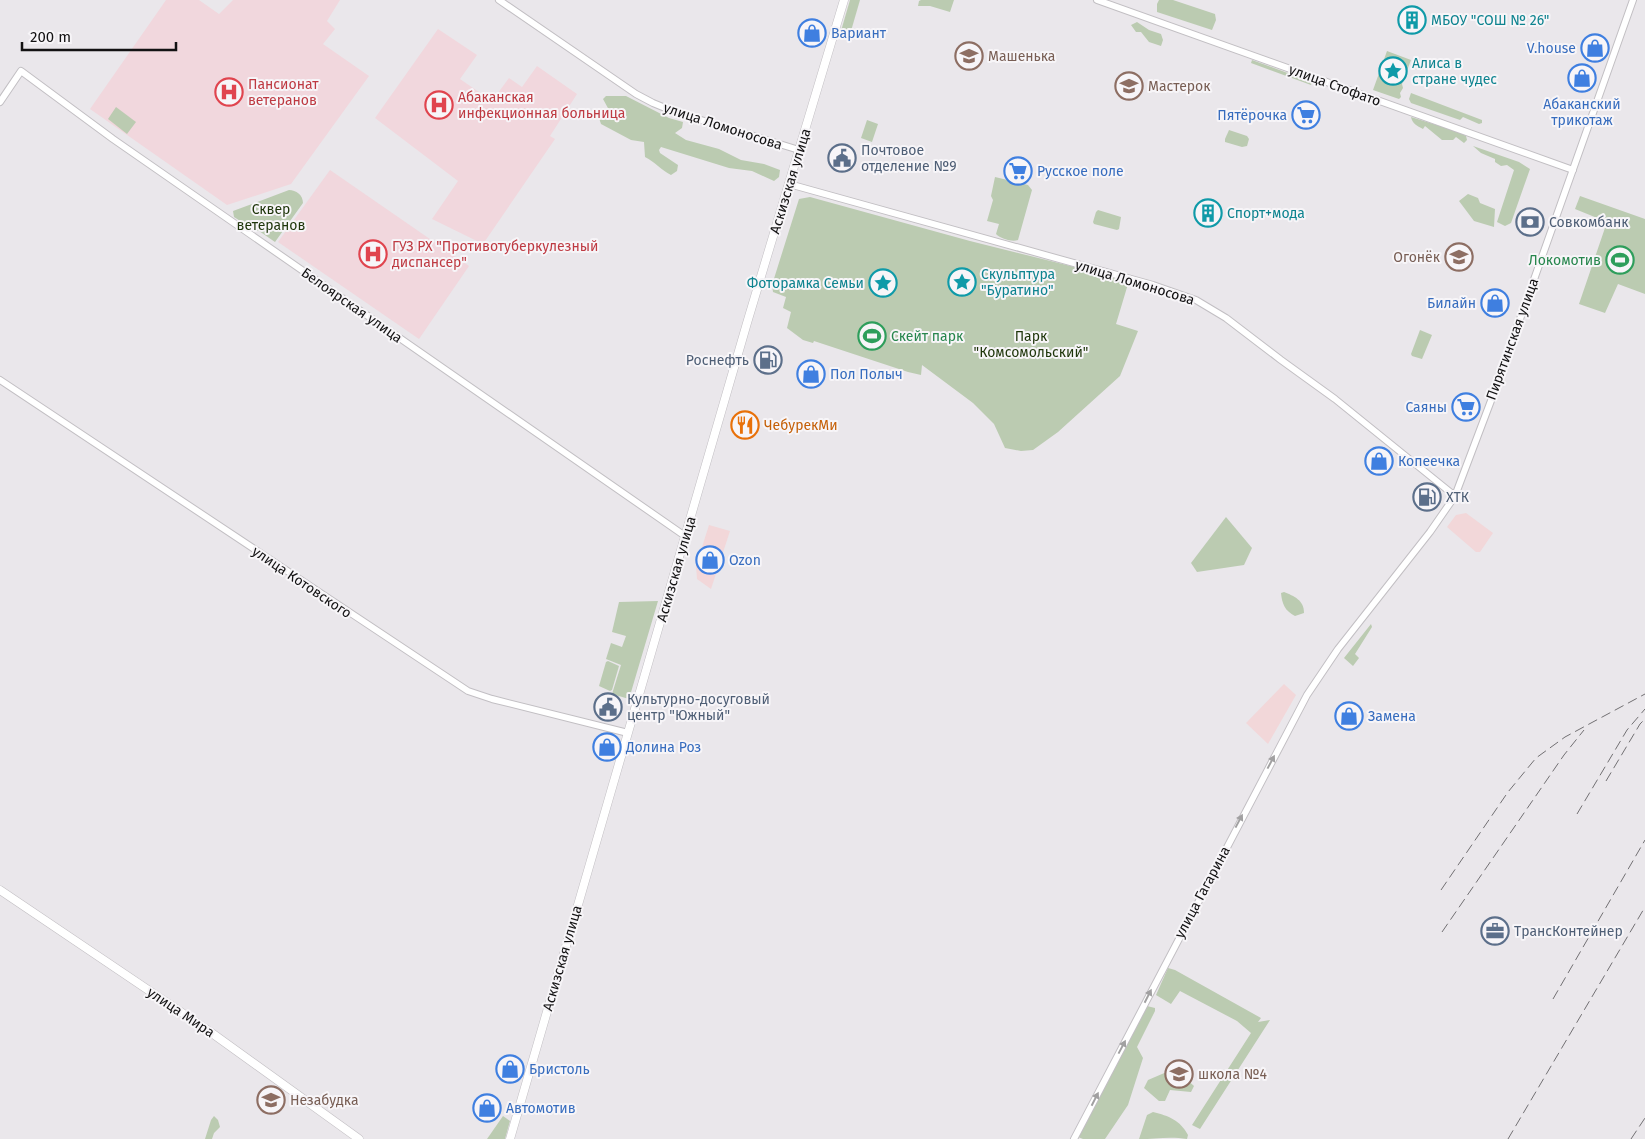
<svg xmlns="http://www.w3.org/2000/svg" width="1645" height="1139" font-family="'Fira Sans',sans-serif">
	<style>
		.commercial { fill: #f2d7d9 }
		.medical { fill: #f1d7dd }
		.green { fill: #bbcbb1 }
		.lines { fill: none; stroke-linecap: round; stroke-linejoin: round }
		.minor-casing { stroke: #c2bfc3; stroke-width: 8 }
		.major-casing { stroke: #c2bfc3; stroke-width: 9 }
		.minor { stroke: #fff; stroke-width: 6 }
		.major { stroke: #fff; stroke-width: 8 }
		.rail { stroke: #727073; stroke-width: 1; stroke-dasharray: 10 5; stroke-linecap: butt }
		.oneway { fill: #a1a0a1 }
		.labels { text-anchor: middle; stroke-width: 4; stroke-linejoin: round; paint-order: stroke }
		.culture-label { font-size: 14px; fill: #0d838f; stroke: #f7f5f8; text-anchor: start }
		.shop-label { font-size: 14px; fill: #366cbe; stroke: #f7f5f8; text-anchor: start }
		.education-label { font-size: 14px; fill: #785e54; stroke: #f7f5f8; text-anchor: start }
		.health-label { font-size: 14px; fill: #be3a42; stroke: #f7f5f8; text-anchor: start }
		.street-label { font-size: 14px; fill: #131213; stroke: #f7f5f8 }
		.service-label { font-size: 14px; fill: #4e5e75; stroke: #f7f5f8; text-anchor: start }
		.park-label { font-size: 14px; fill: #1e350a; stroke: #f7f5f8 }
		.leisure-label { font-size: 14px; fill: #27864d; stroke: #f7f5f8; text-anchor: end }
		.food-label { font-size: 14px; fill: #c56008; stroke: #f7f5f8; text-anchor: start }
	</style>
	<rect width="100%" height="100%" fill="#eae7eb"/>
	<g class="commercial">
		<polygon points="1466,513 1493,533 1480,552 1476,552 1447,527 1456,515"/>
		<polygon points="709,525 730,531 711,589 697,579 696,566"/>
		<polygon points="1284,684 1296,695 1268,744 1246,723"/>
	</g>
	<g class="medical">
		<polygon points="166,0 199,0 219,14 233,0 340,0 327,21 335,29 323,44 369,76 291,184 227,205 90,109"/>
		<polygon points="438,29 477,55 460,79 492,101 509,78 522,87 537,66 577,94 550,136 555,139 483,244 432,219 458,181 375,118"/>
		<polygon points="330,170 469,266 419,339 278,242"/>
	</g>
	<g class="green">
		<polygon points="850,0 860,0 851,31 846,35 841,31"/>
		<polygon points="921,0 954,0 950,12 930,6 918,6 919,1"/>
		<polygon points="1159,0 1173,0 1215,14 1216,20 1212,30 1157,12 1157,4"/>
		<polygon points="1137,22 1149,30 1161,34 1163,40 1161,46 1149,42 1141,32 1136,32 1131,25"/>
		<polygon points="1387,51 1411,60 1402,84 1403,88 1400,93 1401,97 1399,99 1373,90"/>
		<polygon points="1252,60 1312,82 1311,85 1251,63"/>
		<polygon points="1411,93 1482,120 1482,123 1479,124 1463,117 1460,120 1411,103 1409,99"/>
		<path d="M606,96H626L669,118L683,122L682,128L675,133L686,140L719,149L741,160L764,164L780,170L779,177L774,181L752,171L729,168L661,147L659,150L660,153L678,165L677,171L671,175C661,170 655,162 645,157L644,142L631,140L601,124L599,118L609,110L603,99Z"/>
		<polygon points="116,107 136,122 127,134 108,119"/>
		<path d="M1411,117L1459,132L1466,136L1467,140L1464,143L1456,137L1453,140H1442L1425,126L1423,129C1417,126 1412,123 1411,117Z"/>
		<polygon points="867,120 878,124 872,142 861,138"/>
		<polygon points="1229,130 1247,136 1249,139 1247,146 1242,147 1225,142 1225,139"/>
		<polygon points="1473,146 1519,162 1530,169 1511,223 1505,226 1497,222 1514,170 1507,165 1501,166 1495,162 1495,159 1481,153"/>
		<path d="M995,177L1028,185L1032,190L1018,240C1012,242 1001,239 996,234L999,224L987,221L993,200L991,196Z"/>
		<path d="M289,190C296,190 303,195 303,203L275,242L259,231H256L234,217L233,211Z"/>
		<polygon points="1468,194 1478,198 1480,203 1495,209 1494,227 1474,221 1459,201"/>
		<polygon points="1580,196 1645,219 1645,294 1618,284 1605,313 1579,304 1607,222 1575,209"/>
		<polygon points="810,197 970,241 1127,280 1126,284 1128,284 1116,324 1138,331 1120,376 1058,432 1033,450 1021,451 1005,448 994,424 973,403 922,365 921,375 908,372 814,341 813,343 803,340 787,328 791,312 783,308 786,297 773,292 772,285 799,199"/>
		<polygon points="1098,210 1121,217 1119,229 1117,230 1094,224 1093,222 1096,212"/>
		<polygon points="1420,330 1432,335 1422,359 1412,356 1411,354"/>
		<polygon points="1226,517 1252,548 1244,565 1197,572 1191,563"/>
		<path d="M1284,592C1294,596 1304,600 1304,613L1295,616C1285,611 1282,604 1281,593Z"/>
		<polygon points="658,601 629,699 612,694 621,665 606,659 611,643 622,647 626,636 612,632 619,602"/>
		<polygon points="1371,624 1372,627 1355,654 1359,658 1353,666 1344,658"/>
		<polygon points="608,661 619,666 612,690 610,691 599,686 606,662"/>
		<polygon points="1168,968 1175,970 1261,1018 1258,1022 1270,1020 1200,1129 1192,1125 1251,1033 1237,1021 1180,991 1171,1004 1156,995"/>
		<polygon points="1147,1006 1155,1008 1155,1011 1137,1047 1143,1058 1128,1105 1105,1139 1083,1139 1078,1137"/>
		<polygon points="1169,1071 1185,1078 1194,1086 1191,1092 1170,1090 1165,1101 1159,1101 1144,1088 1148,1080"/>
		<path d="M1153,1112C1169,1116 1180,1120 1188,1135L1187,1139C1170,1136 1156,1139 1139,1139L1147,1115Z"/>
		<polygon points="214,1116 218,1120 220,1127 214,1133 212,1139 205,1139 211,1120"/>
		<polygon points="503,1116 510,1121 505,1139 487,1139"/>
	</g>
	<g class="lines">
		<g class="minor-casing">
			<g id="minor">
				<polyline points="499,0 636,94 653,103 675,112 799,150"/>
				<polyline points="1097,0 1573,170"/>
				<polyline points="0,102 21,71 113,139 685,536"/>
				<polyline points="789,184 1153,285 1196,300 1226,318 1281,360 1335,399 1455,496"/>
				<polyline points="0,380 468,691 492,699 628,733"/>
				<polyline points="1074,1139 1307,695 1338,649 1430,532 1455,496 1492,398 1633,0"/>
			</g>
		</g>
		<g class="major-casing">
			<g id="major">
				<polyline points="0,890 209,1031 359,1139"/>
				<polyline points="510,1139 747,323 844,0"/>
			</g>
		</g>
		<use href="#minor" class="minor"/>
		<use href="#major" class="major"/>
		<g class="rail">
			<polyline points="1606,781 1640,724 1645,719"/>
			<polyline points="1577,814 1627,730 1645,709"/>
			<polyline points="1441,890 1508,792 1536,758 1565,737 1645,694"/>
			<polyline points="1442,932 1564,755 1584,730"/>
			<polyline points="1553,999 1645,840"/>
			<polyline points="1508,1139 1645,907"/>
			<polyline points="1631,1139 1645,1118"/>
		</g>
	</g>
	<defs><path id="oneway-solid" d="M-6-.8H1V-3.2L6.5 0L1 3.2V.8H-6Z" transform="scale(1.25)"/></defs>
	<g class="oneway">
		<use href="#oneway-solid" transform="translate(1271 762) rotate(-62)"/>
		<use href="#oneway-solid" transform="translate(1239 821) rotate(-62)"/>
		<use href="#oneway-solid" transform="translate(1148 996) rotate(-63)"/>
		<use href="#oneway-solid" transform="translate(1122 1047) rotate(-62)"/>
		<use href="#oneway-solid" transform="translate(1095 1099) rotate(-63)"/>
	</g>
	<defs>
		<g id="building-ring" transform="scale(1.4375)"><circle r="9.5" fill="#f7f5f8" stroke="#0f9aa8" stroke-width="1.5"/><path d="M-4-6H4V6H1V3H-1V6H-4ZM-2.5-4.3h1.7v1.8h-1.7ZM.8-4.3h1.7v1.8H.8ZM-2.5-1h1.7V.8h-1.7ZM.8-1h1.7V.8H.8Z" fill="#0f9aa8"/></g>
		<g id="shop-ring" transform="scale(1.4375)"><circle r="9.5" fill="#f7f5f8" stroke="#3f7fe0" stroke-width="1.5"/><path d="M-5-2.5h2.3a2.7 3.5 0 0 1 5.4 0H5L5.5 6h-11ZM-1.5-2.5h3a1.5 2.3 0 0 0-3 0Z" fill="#3f7fe0"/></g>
		<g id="school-ring" transform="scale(1.4375)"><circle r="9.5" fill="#f7f5f8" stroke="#8d6e63" stroke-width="1.5"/><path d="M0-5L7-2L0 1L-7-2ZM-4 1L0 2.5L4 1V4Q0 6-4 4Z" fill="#8d6e63"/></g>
		<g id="sight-ring" transform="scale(1.4375)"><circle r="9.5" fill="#f7f5f8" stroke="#0f9aa8" stroke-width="1.5"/><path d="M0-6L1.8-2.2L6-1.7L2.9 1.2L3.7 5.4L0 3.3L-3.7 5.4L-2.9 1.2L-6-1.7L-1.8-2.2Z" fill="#0f9aa8"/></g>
		<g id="hospital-ring" transform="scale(1.4375)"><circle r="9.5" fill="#f7f5f8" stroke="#e0444e" stroke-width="1.5"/><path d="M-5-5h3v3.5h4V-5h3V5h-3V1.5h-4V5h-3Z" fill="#e0444e"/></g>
		<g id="supermarket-ring" transform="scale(1.4375)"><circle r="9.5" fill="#f7f5f8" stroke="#3f7fe0" stroke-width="1.5"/><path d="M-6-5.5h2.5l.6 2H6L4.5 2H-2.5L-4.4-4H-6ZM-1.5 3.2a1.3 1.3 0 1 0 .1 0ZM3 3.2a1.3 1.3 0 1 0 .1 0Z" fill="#3f7fe0"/></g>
		<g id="civic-ring" transform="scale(1.4375)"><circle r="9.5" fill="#f7f5f8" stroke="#5c6f8a" stroke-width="1.5"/><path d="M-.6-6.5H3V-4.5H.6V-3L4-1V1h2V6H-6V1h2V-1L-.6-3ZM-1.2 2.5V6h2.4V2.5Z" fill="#5c6f8a"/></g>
		<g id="bank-ring" transform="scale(1.4375)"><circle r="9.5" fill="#f7f5f8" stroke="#5c6f8a" stroke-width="1.5"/><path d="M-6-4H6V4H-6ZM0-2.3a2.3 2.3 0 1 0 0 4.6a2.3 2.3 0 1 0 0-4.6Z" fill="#5c6f8a"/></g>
		<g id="stadium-ring" transform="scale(1.4375)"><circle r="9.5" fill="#f7f5f8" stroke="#2e9e5b" stroke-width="1.5"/><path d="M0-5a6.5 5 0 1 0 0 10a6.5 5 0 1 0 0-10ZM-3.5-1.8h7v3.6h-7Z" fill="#2e9e5b"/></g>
		<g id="fuel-ring" transform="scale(1.4375)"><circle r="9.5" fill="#f7f5f8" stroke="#5c6f8a" stroke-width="1.5"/><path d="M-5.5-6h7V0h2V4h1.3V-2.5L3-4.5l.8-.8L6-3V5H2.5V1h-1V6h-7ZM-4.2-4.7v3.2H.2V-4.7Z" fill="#5c6f8a"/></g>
		<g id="restaurant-ring" transform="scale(1.4375)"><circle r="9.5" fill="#f7f5f8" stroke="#e8710a" stroke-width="1.5"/><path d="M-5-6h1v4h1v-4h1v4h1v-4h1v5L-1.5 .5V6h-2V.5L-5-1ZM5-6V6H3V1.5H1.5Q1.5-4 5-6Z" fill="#e8710a"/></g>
		<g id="office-ring" transform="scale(1.4375)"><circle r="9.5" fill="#f7f5f8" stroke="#5c6f8a" stroke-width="1.5"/><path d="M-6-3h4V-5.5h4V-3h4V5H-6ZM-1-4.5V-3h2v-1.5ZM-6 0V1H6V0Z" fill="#5c6f8a"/></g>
	</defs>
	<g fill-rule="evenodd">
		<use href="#building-ring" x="1412" y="20"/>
		<use href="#shop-ring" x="812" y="33"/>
		<use href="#shop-ring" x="1595" y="48"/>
		<use href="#school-ring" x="969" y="56"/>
		<use href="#sight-ring" x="1393" y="71"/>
		<use href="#shop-ring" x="1582" y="78"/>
		<use href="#school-ring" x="1129" y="86"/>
		<use href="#hospital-ring" x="229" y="92"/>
		<use href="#hospital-ring" x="439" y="105"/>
		<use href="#supermarket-ring" x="1306" y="115"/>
		<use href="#civic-ring" x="842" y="158"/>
		<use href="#supermarket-ring" x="1018" y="171"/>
		<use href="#building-ring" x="1208" y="213"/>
		<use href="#bank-ring" x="1530" y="222"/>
		<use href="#hospital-ring" x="373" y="254"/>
		<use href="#school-ring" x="1459" y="257"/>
		<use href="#stadium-ring" x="1620" y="260"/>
		<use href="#sight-ring" x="962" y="282"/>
		<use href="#sight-ring" x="883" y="283"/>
		<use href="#shop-ring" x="1495" y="303"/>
		<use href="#stadium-ring" x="872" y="336"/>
		<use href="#fuel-ring" x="768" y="360"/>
		<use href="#shop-ring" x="811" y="374"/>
		<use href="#supermarket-ring" x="1466" y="407"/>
		<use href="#restaurant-ring" x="745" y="425"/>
		<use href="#shop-ring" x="1379" y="461"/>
		<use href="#fuel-ring" x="1427" y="497"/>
		<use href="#shop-ring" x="710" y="560"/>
		<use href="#civic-ring" x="608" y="707"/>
		<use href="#shop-ring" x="1349" y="716"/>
		<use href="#shop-ring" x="607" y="747"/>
		<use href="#office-ring" x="1495" y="931"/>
		<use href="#shop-ring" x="510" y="1069"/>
		<use href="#school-ring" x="1179" y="1074"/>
		<use href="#school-ring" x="271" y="1100"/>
		<use href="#shop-ring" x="487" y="1108"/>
	</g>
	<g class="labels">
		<g class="culture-label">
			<text x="1431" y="25">МБОУ "СОШ № 26"</text>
			<text x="1412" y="68">Алиса в<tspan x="1412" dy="16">стране чудес</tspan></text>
			<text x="1227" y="218">Спорт+мода</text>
			<text x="981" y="279">Скульптура<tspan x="981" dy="16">"Буратино"</tspan></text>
			<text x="864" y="288" text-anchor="end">Фоторамка Семьи</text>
		</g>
		<g class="shop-label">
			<text x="831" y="38">Вариант</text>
			<text x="1576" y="53" text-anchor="end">V.house</text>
			<text x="1582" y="109" text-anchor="middle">Абаканский<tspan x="1582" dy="16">трикотаж</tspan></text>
			<text x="1287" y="120" text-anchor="end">Пятёрочка</text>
			<text x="1037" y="176">Русское поле</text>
			<text x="1476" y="308" text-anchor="end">Билайн</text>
			<text x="830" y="379">Пол Полыч</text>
			<text x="1447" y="412" text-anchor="end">Саяны</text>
			<text x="1398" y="466">Копеечка</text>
			<text x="729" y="565">Ozon</text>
			<text x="1368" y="721">Замена</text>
			<text x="626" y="752">Долина Роз</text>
			<text x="529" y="1074">Бристоль</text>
			<text x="506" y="1113">Автомотив</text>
		</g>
		<g class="education-label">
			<text x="988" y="61">Машенька</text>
			<text x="1148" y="91">Мастерок</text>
			<text x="1440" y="262" text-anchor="end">Огонёк</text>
			<text x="1198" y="1079">школа №4</text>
			<text x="290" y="1105">Незабудка</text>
		</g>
		<g class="health-label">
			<text x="248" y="89">Пансионат<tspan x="248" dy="16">ветеранов</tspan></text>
			<text x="458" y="102">Абаканская<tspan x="458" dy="16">инфекционная больница</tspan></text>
			<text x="392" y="251">ГУЗ РХ "Противотуберкулезный<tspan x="392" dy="16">диспансер"</tspan></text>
		</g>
		<g class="street-label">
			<text transform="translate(1335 85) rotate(20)" y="5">улица Стофато</text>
			<text transform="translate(723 126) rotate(18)" y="5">улица Ломоносова</text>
			<text transform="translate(790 181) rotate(-73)" y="5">Аскизская улица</text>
			<text transform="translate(1135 282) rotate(17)" y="5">улица Ломоносова</text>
			<text transform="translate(352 305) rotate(35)" y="5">Белоярская улица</text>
			<text transform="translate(1512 339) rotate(-70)" y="5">Пирятинская улица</text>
			<text transform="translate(676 569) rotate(-74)" y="5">Аскизская улица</text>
			<text transform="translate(302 582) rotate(34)" y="5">улица Котовского</text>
			<text transform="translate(1202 892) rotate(-62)" y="5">улица Гагарина</text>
			<text transform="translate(562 958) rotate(-74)" y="5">Аскизская улица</text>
			<text transform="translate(181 1012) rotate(34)" y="5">улица Мира</text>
		</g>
		<g class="service-label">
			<text x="861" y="155">Почтовое<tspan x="861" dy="16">отделение №9</tspan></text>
			<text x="1549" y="227">Совкомбанк</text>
			<text x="749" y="365" text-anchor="end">Роснефть</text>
			<text x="1446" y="502">ХТК</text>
			<text x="627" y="704">Культурно-досуговый<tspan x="627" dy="16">центр "Южный"</tspan></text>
			<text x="1514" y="936">ТрансКонтейнер</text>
		</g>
		<g class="park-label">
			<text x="271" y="214">Сквер<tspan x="271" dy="16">ветеранов</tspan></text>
			<text x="1031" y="341">Парк<tspan x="1031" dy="16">"Комсомольский"</tspan></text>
		</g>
		<g class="leisure-label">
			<text x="1601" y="265">Локомотив</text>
			<text x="891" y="341" text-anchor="start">Скейт парк</text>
		</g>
		<g class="food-label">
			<text x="764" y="430">ЧебурекМи</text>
		</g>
	</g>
	<path d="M22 42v8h154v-8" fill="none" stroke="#131213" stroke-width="2.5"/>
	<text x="30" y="42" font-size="15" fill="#131213" stroke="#f7f5f8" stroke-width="4" paint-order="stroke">200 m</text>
</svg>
